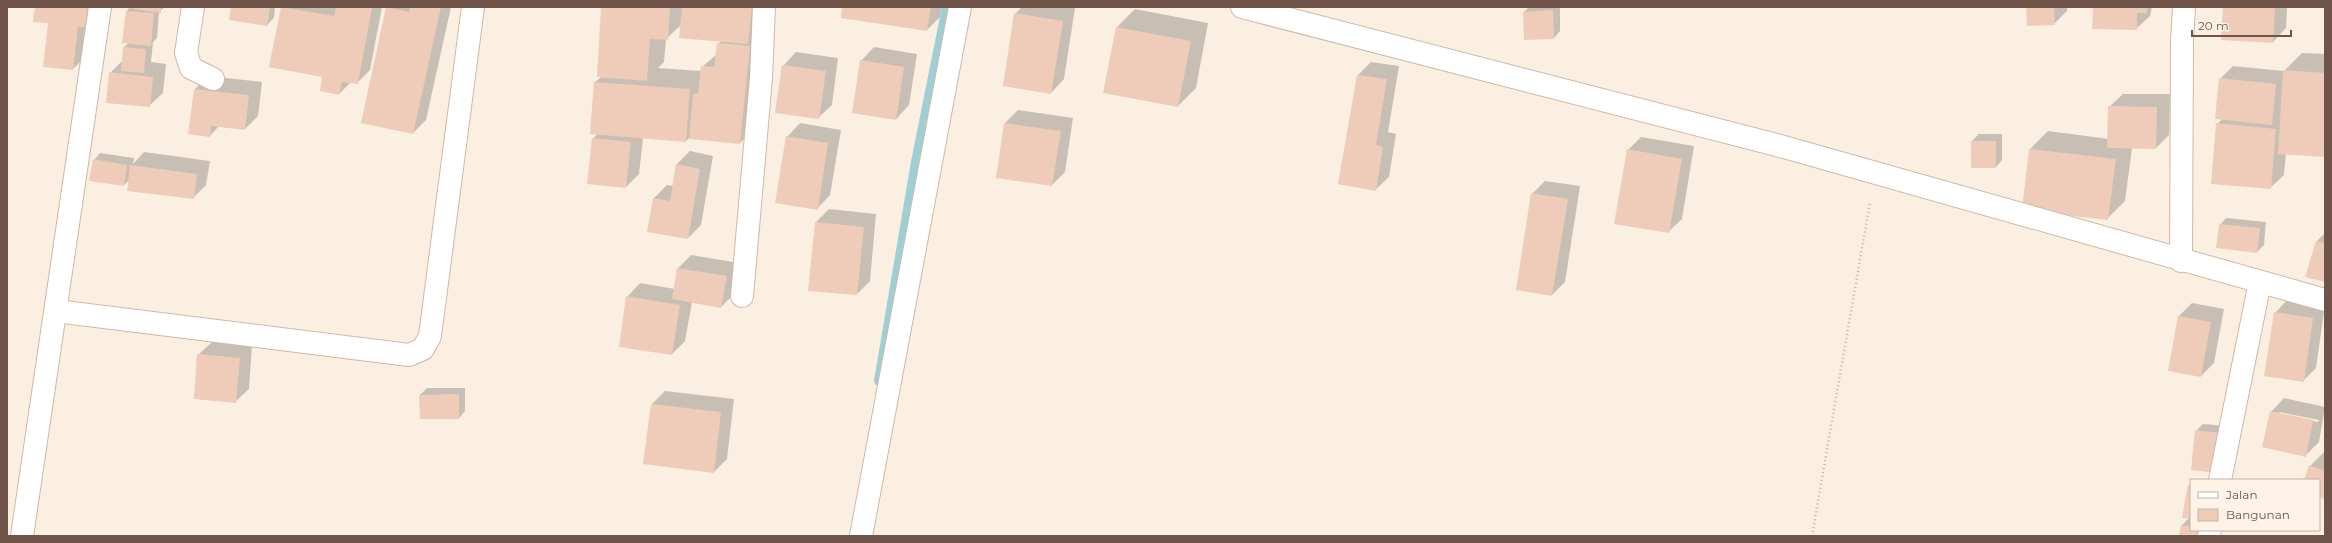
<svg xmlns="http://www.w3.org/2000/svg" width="2332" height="543" font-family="Montserrat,sans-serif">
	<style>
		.shadow { fill: #0003; fill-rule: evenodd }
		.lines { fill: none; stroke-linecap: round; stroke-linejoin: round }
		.stream { stroke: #9dd0d5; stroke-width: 10 }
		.building { fill: #efcbb9 }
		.minor-casing { stroke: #ceb8ab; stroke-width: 24 }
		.path { stroke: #d3ae9d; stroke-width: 2.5; stroke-dasharray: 1 3; stroke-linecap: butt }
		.minor { stroke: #fff; stroke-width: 22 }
	</style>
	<rect width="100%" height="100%" fill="#fbefe1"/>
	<g class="shadow">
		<polygon points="36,7 99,7 86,56 73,69 49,22"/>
		<polygon points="123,7 165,7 159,12 157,38 153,42 151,62 166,64 163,93 149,106 110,73 123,60 124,47 129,43 127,11 129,8"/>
		<polygon points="232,7 275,7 274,18 267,25"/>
		<polygon points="282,7 382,7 370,70 357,83 351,82 339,94 323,76 270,67"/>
		<polygon points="388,7 451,7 426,120 413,133"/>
		<path d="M602,7H763L753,130L740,143L689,138L686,141L643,138L639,174L626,187L593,139L597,134L595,82L601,77ZM681,25L721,41L718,44L717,54L702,67L701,71L658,68L664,62L666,39Z"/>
		<polygon points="843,7 942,7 940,17 927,30"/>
		<polygon points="1022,7 1075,8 1064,79 1051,93 1015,14"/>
		<polygon points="1529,7 1560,7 1560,31 1554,38 1524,12"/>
		<polygon points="2027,7 2067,7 2067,11 2054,24"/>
		<polygon points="2094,7 2152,7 2150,16 2136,29"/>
		<polygon points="2224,7 2287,7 2286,28 2273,42"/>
		<polygon points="1135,9 1208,23 1196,88 1178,106 1117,27"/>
		<polygon points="874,47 917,54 909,105 896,119 861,61"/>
		<polygon points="796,52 838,58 832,105 818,118 783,66"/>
		<polygon points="2302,53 2325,54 2325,156 2286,153 2284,175 2270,188 2217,124 2222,119 2220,79 2233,66 2284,71"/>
		<polygon points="1371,62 1399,66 1388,132 1396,134 1389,177 1375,190 1339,184 1358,75"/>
		<polygon points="208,76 262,82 258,116 245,129 219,126 210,136 195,89"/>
		<polygon points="2123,94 2170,94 2169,135 2156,148 2132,148 2125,201 2107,219 2030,149 2048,131 2109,139 2109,107"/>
		<polygon points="1018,110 1073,118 1065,172 1052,185 1005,123"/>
		<polygon points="800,123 841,130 830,195 817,209 787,137"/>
		<polygon points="1979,134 2002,134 2002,160 1996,167 1972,167 1972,141"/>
		<polygon points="1641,137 1694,146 1682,219 1668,232 1628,150"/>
		<polygon points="690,151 713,156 701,225 688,238 653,199 667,185 673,186 676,165"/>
		<polygon points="144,152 210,161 206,185 193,198 129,180 124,185 94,160 100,153 134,158 133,164"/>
		<polygon points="1545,181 1580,186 1565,282 1552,295 1532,194"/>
		<polygon points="829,209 876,214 870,281 857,294 816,222"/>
		<polygon points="2226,218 2266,222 2264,245 2257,252 2220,225"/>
		<polygon points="2325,233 2325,281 2306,276 2317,241"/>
		<polygon points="691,255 739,263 734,294 721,307 692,302 685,341 672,354 627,297 640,283 675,289 678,268"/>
		<polygon points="2288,299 2325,304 2316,368 2303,381 2275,313"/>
		<polygon points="2192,303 2224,309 2214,363 2201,376 2179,316"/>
		<polygon points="212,342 252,345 249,389 235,402 198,355"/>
		<polygon points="427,388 465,388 465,411 459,418 421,418 420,395"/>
		<polygon points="665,391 734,399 727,459 714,472 652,404"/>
		<path d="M2284,398L2325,407L2319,442L2305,456L2271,412ZM2279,412L2319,420L2318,422L2279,414Z"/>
		<polygon points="2203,424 2227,426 2223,465 2196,431"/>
		<polygon points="2323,453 2325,453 2325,498 2319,496 2319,480 2305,480 2310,466"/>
		<polygon points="2191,484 2191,530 2180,536 2182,525 2189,518 2189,486"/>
	</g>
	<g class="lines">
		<polyline class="stream" points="879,381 916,162 947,7"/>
	</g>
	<g class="building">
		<polygon points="35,7 87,7 86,27 78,27 73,70 43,67 48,23 33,22"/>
		<polygon points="122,7 161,7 161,13"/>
		<polygon points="231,7 270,7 267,26 229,20"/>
		<polygon points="281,7 334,16 336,7 372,7 358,84 342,82 339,95 320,91 322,77 269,67"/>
		<polygon points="386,7 409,12 410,7 441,7 413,134 361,123"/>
		<polygon points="601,7 670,7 668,40 650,39 647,81 597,77"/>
		<polygon points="682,7 752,7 748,44 679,38"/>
		<polygon points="842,7 931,7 927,31 841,18"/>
		<polygon points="2026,7 2054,7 2055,25 2027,26"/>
		<polygon points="2093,7 2147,7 2147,13 2137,13 2137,30 2092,29"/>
		<polygon points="2223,7 2275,7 2273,43 2221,40"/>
		<polygon points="1553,10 1554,39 1524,40 1523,12"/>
		<polygon points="126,11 154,13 151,46 122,43"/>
		<polygon points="1014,13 1063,21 1051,94 1003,86"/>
		<polygon points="1116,27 1191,41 1178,107 1103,93"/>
		<polygon points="717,43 750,46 740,144 689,139 693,94 698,94 701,66 714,67"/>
		<polygon points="123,47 146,49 144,73 121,71"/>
		<polygon points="860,60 904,67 896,120 852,113"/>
		<polygon points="782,65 826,71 819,119 775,113"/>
		<polygon points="2283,70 2325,73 2325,157 2278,154"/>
		<polygon points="109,72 153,77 150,107 106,103"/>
		<polygon points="1357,75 1387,79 1376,145 1383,147 1376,191 1338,184"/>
		<polygon points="2219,78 2276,84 2272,125 2215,119"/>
		<polygon points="594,82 690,89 686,142 590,134"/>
		<polygon points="194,89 249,95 245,130 211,126 210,137 188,134"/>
		<polygon points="2108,106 2157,107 2156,149 2107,148"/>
		<polygon points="1004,123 1061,131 1052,186 996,178"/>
		<polygon points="2216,123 2276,129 2271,189 2211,184"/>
		<polygon points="786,136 828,143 818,210 775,203"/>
		<polygon points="592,138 631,142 626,188 587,184"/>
		<rect x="1971" y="141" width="25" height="27"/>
		<polygon points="1627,149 1682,159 1669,233 1614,224"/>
		<polygon points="2029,149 2116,159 2108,220 2022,210"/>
		<polygon points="93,159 127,165 124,186 89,181"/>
		<polygon points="676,164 700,169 688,239 647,232 653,198 670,201"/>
		<polygon points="130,165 197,174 194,199 127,191"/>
		<polygon points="1531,193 1568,199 1552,296 1516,290"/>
		<polygon points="815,222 864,227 857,295 808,291"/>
		<polygon points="2219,224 2260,228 2257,253 2216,248"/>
		<polygon points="2316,241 2325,243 2325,282 2305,277"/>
		<polygon points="677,268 727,276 721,308 672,299"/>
		<polygon points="626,296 680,305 672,355 619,347"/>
		<polygon points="2274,312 2313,318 2304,382 2264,376"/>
		<polygon points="2178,316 2211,322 2201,377 2168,371"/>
		<polygon points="197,354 240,358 236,403 194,399"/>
		<polygon points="459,394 459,419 420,419 419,395"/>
		<polygon points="651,404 721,412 714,473 643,464"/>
		<polygon points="2270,411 2313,420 2306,457 2262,447"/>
		<polygon points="2195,430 2221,433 2217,473 2191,470"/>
		<polygon points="2309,465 2325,471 2325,500 2319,497 2319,480 2304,480"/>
		<polygon points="2188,485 2191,486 2191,519 2182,518"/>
		<polygon points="2181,525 2191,527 2191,530 2202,530 2201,536 2179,536"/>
	</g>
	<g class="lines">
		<g class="minor-casing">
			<g id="minor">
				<polyline points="193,7 186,53 191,68 213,79"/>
				<polyline points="1242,7 1784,147 2325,300"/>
				<polyline points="2181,261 2182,41 2184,7"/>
				<polyline points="742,296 761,78 764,7"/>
				<polyline points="56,311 409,355 423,349 430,336 473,7"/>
				<polyline points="2220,480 2260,282"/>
				<polyline points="22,536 100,7"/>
				<polyline points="861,536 960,7"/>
				<polyline points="2209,536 2210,530"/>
			</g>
		</g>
		<polyline class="path" points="1812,536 1870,202"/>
		<use href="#minor" class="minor"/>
	</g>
	<rect width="2332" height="543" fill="none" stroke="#715449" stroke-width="16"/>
	<rect x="2190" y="479" width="130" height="52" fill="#fef3e6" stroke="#c6b3a7"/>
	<rect x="2198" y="492" width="20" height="6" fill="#ffffff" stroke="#c6b3a7"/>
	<text x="2226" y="499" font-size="12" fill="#715449">Jalan</text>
	<rect x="2198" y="509" width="20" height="12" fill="#efcbb9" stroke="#c6b3a7"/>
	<text x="2226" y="519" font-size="12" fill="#715449">Bangunan</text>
	<path d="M2192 30v6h99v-6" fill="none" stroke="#715449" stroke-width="2"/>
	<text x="2198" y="30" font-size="12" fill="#715449" stroke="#fef3e6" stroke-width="3" paint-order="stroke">20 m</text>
</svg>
